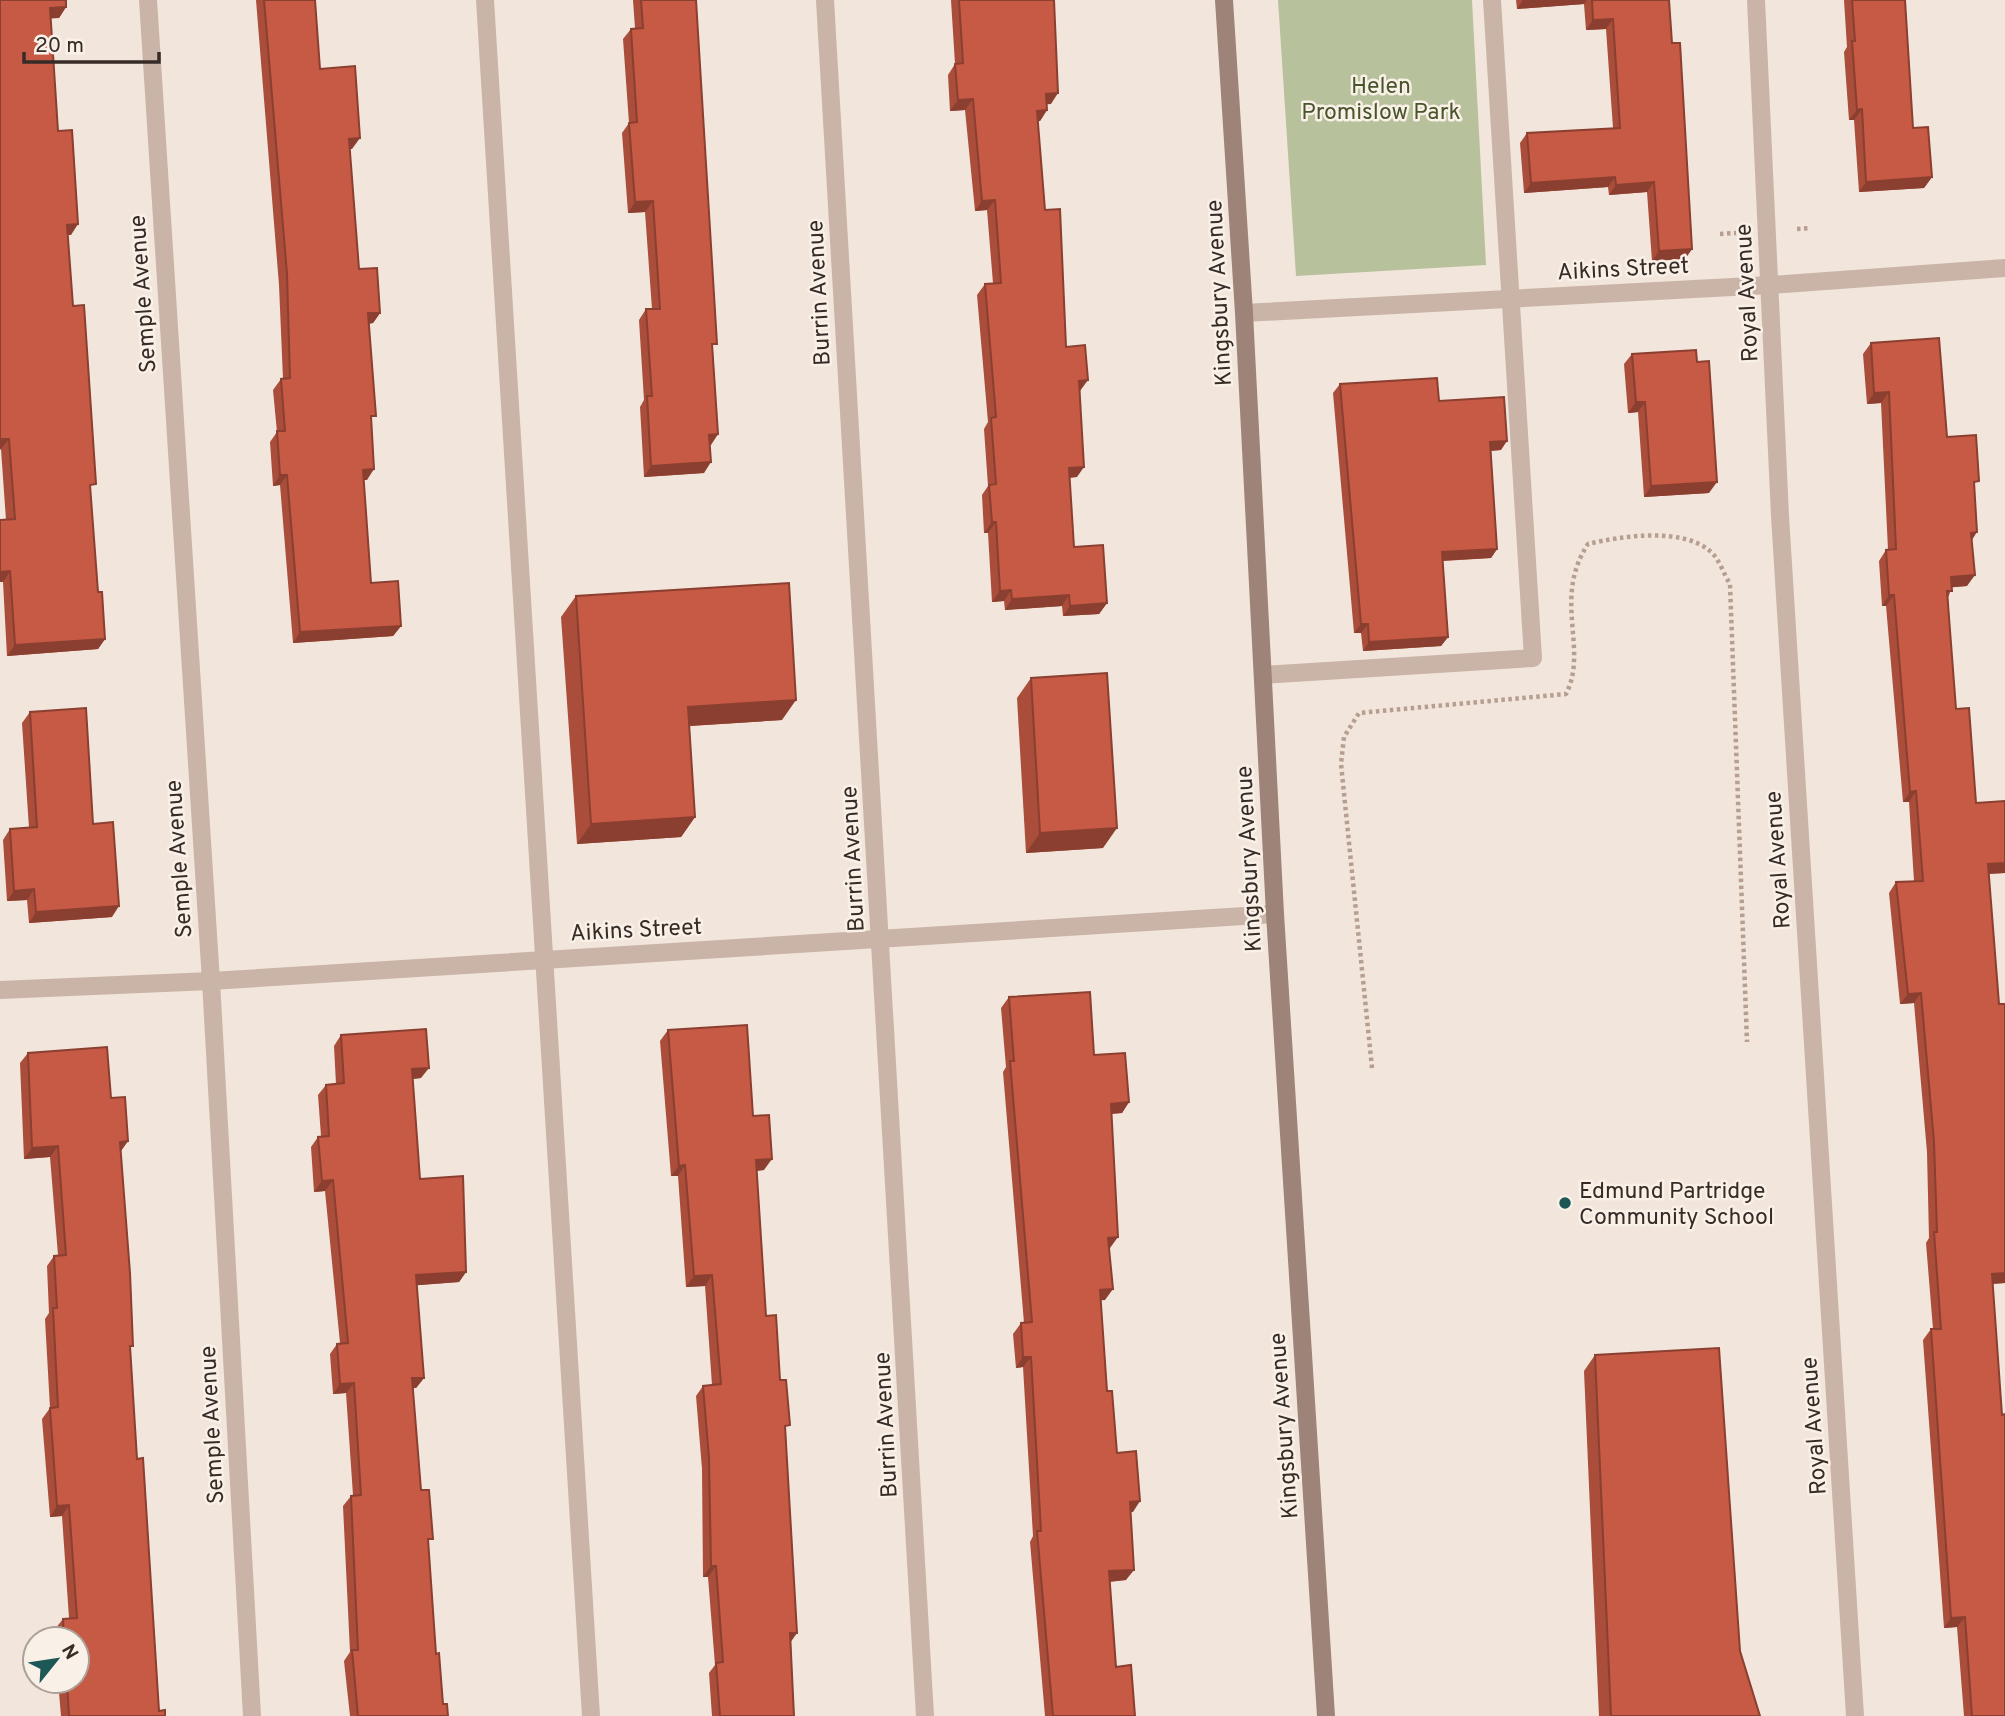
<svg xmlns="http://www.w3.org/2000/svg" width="2005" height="1716" font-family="Overpass,sans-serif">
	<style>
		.green { fill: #b7c19b }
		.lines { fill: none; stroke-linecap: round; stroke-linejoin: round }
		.path { stroke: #b69e91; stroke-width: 4.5; stroke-dasharray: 3.5 3.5; stroke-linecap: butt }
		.lane { stroke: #cab4a7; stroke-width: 18 }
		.street { stroke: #cab4a7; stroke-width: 18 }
		.secondary { stroke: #9e8378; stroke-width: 18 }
		.wall { fill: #aa4d3a }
		.shaded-wall { fill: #8b3f30 }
		.building { fill: #c65a44; stroke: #8b3f30; stroke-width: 2 }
		.poi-dot { fill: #1d5857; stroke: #f9f0e7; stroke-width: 2.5 }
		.labels { text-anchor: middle; stroke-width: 5; stroke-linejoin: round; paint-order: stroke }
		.park-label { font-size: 23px; fill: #48542b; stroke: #f9f0e7 }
		.street-label { font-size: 23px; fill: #362b27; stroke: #f9f0e7 }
		.poi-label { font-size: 23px; fill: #362b27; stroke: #f9f0e7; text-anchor: start }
	</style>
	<rect width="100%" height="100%" fill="#f2e5db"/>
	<polygon class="green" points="1278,0 1472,0 1486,265 1296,276"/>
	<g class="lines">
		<g class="path">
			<polyline points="1797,229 1810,228"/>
			<polyline points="1720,234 1736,233"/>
			<path d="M1372,1068L1341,764L1344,737L1359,713L1566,694C1589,649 1552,599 1588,544C1621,536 1682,527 1710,551C1719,558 1724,575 1730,584L1747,1042"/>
		</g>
		<g class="lane">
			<polyline points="485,0 591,1716"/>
			<polyline points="1263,675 1533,658 1492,0"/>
		</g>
		<g class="street">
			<polyline points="148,0 211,981 252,1716"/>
			<polyline points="825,0 925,1716"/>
			<polyline points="1756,0 1780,516 1855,1716"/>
			<polyline points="1244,313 1770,285 2005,268"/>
			<polyline points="0,990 211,981 1275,914"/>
		</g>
		<polyline class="secondary" points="1224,0 1244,313 1275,914 1326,1716"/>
	</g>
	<g class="wall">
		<polygon points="0,0 66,7 59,18 51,18 58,131 71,235 68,235 73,306 90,492 98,592 105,639 98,649 7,656 3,582 0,582 0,520 6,520 1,449"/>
		<polygon points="256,0 315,0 320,69 352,149 350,149 359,269 380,313 373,323 369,324 371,423 367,480 364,480 371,583 401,626 393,636 293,643 280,485 273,486 270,442 277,432 273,390 281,379 283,379 279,285"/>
		<polygon points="633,0 696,0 713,351 718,434 710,445 704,473 644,477 640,407 644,400 639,320 646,309 652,309 645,212 628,213 622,133 629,123 623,39 631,29 635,28"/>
		<polygon points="951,0 1054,0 1051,104 1047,104 1047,110 1040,121 1038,121 1045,210 1066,347 1080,391 1077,477 1069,478 1074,547 1107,603 1099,614 1063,616 1062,606 1005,610 1004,601 992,602 988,533 984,533 982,495 988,486 984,429 988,422 977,295 985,284 993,283 987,210 975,211 965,110 950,111 948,75 955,64"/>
		<polygon points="1516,0 1669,0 1672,43 1692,249 1685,259 1652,261 1647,192 1609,195 1608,187 1524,193 1520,143 1527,133 1613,128 1606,29 1586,30 1584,4 1517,9"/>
		<polygon points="1844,0 1905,0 1913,128 1932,177 1924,188 1859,192 1854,120 1849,120 1844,52 1847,47"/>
		<polygon points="1871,343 1947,437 1974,488 1972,540 1967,586 1952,587 1948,598 1956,709 1976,803 2005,873 1989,874 1999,1004 2005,1004 2005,1283 1993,1284 2005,1716 1964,1716 1957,1627 1944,1628 1923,1340 1931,1329 1933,1329 1926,1243 1929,1238 1927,1152 1914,1003 1900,1004 1889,893 1896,882 1914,881 1909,802 1903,802 1886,606 1882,606 1879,561 1886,550 1888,550 1881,403 1867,404 1863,354"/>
		<polygon points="1632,354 1709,493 1644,497 1638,412 1628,413 1624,364"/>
		<polygon points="1340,384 1439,401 1501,450 1491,451 1497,549 1491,558 1443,561 1448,637 1441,646 1363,651 1361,633 1354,633 1333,393"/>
		<polygon points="576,596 782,720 689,726 695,817 681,837 577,844 561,617"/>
		<polygon points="1031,678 1103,848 1026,853 1017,698"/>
		<polygon points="30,712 93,824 112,917 29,923 27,900 7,901 3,840 10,829 29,828 22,723"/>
		<polygon points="1009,997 1094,1055 1129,1102 1122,1113 1112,1114 1110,1248 1109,1248 1105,1300 1101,1300 1107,1391 1117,1453 1133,1512 1130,1512 1126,1580 1110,1582 1116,1667 1135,1716 1045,1716 1030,1542 1033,1536 1023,1367 1016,1368 1013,1334 1021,1323 1024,1323 1003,1072 1006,1067 1001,1008"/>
		<polygon points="668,1030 753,1116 764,1170 757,1171 766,1316 780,1380 786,1432 791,1642 794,1716 712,1716 709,1673 715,1665 708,1577 703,1577 702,1469 696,1396 703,1386 712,1385 705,1286 686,1287 678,1176 671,1176 660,1041"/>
		<polygon points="341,1035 421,1078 412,1079 420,1179 466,1272 459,1282 417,1285 424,1378 416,1388 413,1388 421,1490 428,1546 436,1654 443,1704 448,1716 350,1716 344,1661 350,1652 343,1506 351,1496 353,1495 346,1393 333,1394 330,1354 337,1344 340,1343 325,1191 314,1192 311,1147 318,1137 321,1136 318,1095 326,1085 336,1084 334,1046"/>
		<polygon points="28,1053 111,1098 128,1141 121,1151 130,1350 137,1459 159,1711 165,1716 61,1716 58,1681 77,1681 77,1639 56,1639 55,1629 63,1619 69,1618 62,1516 50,1517 42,1419 50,1408 45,1319 49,1313 47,1266 54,1256 58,1255 50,1157 24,1159 20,1063"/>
		<polygon points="1595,1355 1740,1651 1760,1716 1599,1716 1584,1371"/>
	</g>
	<g class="shaded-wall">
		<polygon points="1523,0 1587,0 1584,4 1517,9"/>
		<polygon points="66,7 59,18 43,19 50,8"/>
		<polygon points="1613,19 1606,29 1586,30 1593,20"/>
		<polygon points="1058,93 1051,104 1038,105 1046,94"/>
		<polygon points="973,99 965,110 950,111 958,100"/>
		<polygon points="1862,109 1854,120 1849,120 1857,110"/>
		<polygon points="1047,110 1040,121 1029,122 1037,111"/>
		<polygon points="360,138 352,149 342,149 349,139"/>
		<polygon points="1615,177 1608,187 1524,193 1531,183"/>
		<polygon points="1932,177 1924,188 1859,192 1866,182"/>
		<polygon points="1654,182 1647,192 1609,195 1616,185"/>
		<polygon points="995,200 987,210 975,211 982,201"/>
		<polygon points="653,201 645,212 628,213 635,202"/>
		<polygon points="78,224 71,235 60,235 67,225"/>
		<polygon points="1692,249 1685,259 1652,261 1659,251"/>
		<polygon points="368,313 380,313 373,323 361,324"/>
		<polygon points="1088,380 1080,391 1079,381"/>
		<polygon points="1889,392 1881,403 1867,404 1874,393"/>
		<polygon points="1636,402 1645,402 1638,412 1628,413"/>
		<polygon points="718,434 711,445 702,445 709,435"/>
		<polygon points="0,439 9,439 0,450"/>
		<polygon points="1507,441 1501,450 1484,451 1490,442"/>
		<polygon points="711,462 704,473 644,477 651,466"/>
		<polygon points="1084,467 1077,477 1061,478 1069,468"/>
		<polygon points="374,469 367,480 356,480 363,470"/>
		<polygon points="280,475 287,475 280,485 273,486"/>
		<polygon points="1717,482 1709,493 1644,497 1651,486"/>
		<polygon points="992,522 996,522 988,533 984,533"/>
		<polygon points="1977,532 1970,543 1971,533"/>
		<polygon points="1497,549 1491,558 1436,561 1442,552"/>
		<polygon points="10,571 3,582 0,582 0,572"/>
		<polygon points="1975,575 1967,586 1944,588 1951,577"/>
		<polygon points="1011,590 1004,601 992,602 1000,591"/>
		<polygon points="1069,595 1062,606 1005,610 1012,599"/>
		<polygon points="1889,595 1894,595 1886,606 1882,606"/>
		<polygon points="1107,603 1099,614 1063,616 1070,606"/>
		<polygon points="1361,624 1368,624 1361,633 1354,633"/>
		<polygon points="401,626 393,636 293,643 300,632"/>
		<polygon points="1448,637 1441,646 1363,651 1369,642"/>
		<polygon points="105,639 98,649 7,656 15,645"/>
		<polygon points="796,700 782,720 673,727 688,707"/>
		<polygon points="1916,791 1909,802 1903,802 1910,792"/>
		<polygon points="695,817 681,837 577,844 591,824"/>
		<polygon points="1117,828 1103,848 1026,853 1040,833"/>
		<polygon points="2005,863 2005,873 1981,874 1988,864"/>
		<polygon points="34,889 27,900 7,901 14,891"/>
		<polygon points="119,906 112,917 29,923 36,912"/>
		<polygon points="1921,993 1914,1003 1900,1004 1908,994"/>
		<polygon points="429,1068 421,1078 404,1080 412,1069"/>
		<polygon points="1129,1102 1122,1113 1104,1114 1111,1104"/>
		<polygon points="128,1141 120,1152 120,1142"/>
		<polygon points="58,1146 50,1157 24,1159 32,1148"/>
		<polygon points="772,1159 764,1170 749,1171 756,1160"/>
		<polygon points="685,1165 678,1176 671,1176 679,1166"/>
		<polygon points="333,1180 325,1191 314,1192 322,1181"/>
		<polygon points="1118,1237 1110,1248 1100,1248 1108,1238"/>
		<polygon points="466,1272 459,1282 408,1286 416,1275"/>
		<polygon points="2005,1273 2005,1283 1984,1284 1992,1274"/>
		<polygon points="712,1275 705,1286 686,1287 694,1276"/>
		<polygon points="1113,1289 1105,1300 1093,1301 1100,1290"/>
		<polygon points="1023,1357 1031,1357 1023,1367 1016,1368"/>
		<polygon points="412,1378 424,1378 416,1388 405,1389"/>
		<polygon points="354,1383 346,1393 333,1394 340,1384"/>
		<polygon points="1140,1501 1133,1512 1122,1512 1130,1502"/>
		<polygon points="69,1505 62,1516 50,1517 57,1506"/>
		<polygon points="711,1566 716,1566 708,1577 703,1577"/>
		<polygon points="1134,1570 1126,1580 1102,1582 1109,1571"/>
		<polygon points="1965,1617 1957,1627 1944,1628 1951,1618"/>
		<polygon points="790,1633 797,1633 790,1643"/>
	</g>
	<g class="building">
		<polygon points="0,0 66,0 66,7 50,8 58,131 72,130 78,224 67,225 73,306 84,305 96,484 90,485 98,592 102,592 105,639 15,645 10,571 0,572 0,520 15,519 9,439 0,439"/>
		<polygon points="264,0 315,0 320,69 355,66 360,138 349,139 359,269 377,268 380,313 368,313 376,416 371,416 374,469 363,470 371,583 398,581 401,626 300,632 287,475 280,475 277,431 285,431 281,379 290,378 287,274"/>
		<polygon points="641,0 696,0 717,344 712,344 718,434 709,435 711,462 651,466 647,396 652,396 646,309 660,309 653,201 635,202 629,123 637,122 631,29 643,28"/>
		<polygon points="959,0 1054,0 1058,93 1046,94 1047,110 1037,111 1045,210 1060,209 1066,347 1085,345 1088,380 1079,381 1084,467 1069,468 1074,547 1103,545 1107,603 1070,606 1069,595 1012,599 1011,590 1000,591 996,522 992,522 989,485 996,484 991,418 996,417 985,284 1001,283 995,200 982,201 973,99 958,100 955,64 963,63"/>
		<polygon points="1592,0 1669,0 1672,43 1680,43 1692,249 1659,251 1654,182 1616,185 1615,177 1531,183 1527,133 1620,128 1613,19 1593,20"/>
		<polygon points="1852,0 1905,0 1913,128 1928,127 1932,177 1866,182 1862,109 1857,110 1852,41 1855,41"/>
		<polygon points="1939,338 1947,437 1976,435 1979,481 1974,482 1977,532 1971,533 1975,575 1951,577 1952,591 1947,591 1956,709 1969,708 1976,803 2005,801 2005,863 1988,864 1999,1004 2005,1004 2005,1273 1992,1274 2002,1415 2005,1414 2005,1716 1972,1716 1965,1617 1951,1618 1931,1329 1941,1329 1934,1232 1937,1232 1934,1142 1921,993 1908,994 1896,882 1923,881 1916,791 1910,792 1894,595 1889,595 1886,550 1896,549 1889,392 1874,393 1871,343"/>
		<polygon points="1696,350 1697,362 1709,361 1717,482 1651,486 1645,402 1636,402 1632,354"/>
		<polygon points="1437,378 1439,401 1504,397 1507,441 1490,442 1497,549 1442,552 1448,637 1369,642 1368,624 1361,624 1340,384"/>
		<polygon points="789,583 796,700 688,707 695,817 591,824 576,596"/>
		<polygon points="1107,673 1117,828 1040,833 1031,678"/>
		<polygon points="86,708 93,824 113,822 119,906 36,912 34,889 14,891 10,829 37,827 30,712"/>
		<polygon points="1090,992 1094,1055 1125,1053 1129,1102 1111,1104 1118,1237 1108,1238 1113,1289 1100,1290 1107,1391 1112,1391 1117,1453 1136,1451 1140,1501 1130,1502 1134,1570 1109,1571 1116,1667 1131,1665 1135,1716 1053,1716 1037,1531 1041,1531 1031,1357 1023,1357 1021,1323 1032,1322 1010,1061 1014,1061 1009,997"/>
		<polygon points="747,1025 753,1116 769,1115 772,1159 756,1160 766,1316 776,1315 780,1380 786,1380 790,1425 785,1426 797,1633 790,1633 794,1716 720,1716 716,1663 723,1662 716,1566 711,1566 709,1458 703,1386 721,1384 712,1275 694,1276 685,1165 679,1166 668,1030"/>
		<polygon points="426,1029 429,1068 412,1069 420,1179 463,1176 466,1272 416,1275 424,1378 412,1378 421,1490 429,1490 433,1539 428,1539 436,1654 439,1653 443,1704 447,1704 448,1716 358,1716 352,1650 358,1650 351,1496 361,1495 354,1383 340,1384 337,1344 348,1343 333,1180 322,1181 318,1137 329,1136 326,1085 344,1083 341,1035"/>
		<polygon points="107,1047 111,1098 125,1097 128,1141 120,1142 130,1273 133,1346 130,1346 137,1459 143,1458 159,1711 165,1710 165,1716 69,1716 67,1681 77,1681 77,1639 64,1639 63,1619 77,1618 69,1505 57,1506 50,1408 58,1407 53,1308 57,1308 54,1256 66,1255 58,1146 32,1148 28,1053"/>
		<polygon points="1719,1348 1740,1651 1760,1716 1611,1716 1595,1355"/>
	</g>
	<circle class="poi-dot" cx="1565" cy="1203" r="7"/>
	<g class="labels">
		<g class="park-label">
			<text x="1381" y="93">Helen<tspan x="1381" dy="26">Promislow Park</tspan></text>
		</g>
		<g class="street-label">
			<text transform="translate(1623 268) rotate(-3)" y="8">Aikins Street</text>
			<text transform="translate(818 293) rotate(-93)" y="8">Burrin Avenue</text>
			<text transform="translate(1218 293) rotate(-93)" y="8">Kingsbury Avenue</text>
			<text transform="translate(1746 293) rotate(-93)" y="8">Royal Avenue</text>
			<text transform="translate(142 294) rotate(-94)" y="8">Semple Avenue</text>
			<text transform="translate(178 859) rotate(-94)" y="8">Semple Avenue</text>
			<text transform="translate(852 859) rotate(-93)" y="8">Burrin Avenue</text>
			<text transform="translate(1248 859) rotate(-93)" y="8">Kingsbury Avenue</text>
			<text transform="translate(1777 860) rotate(-94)" y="8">Royal Avenue</text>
			<text transform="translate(636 929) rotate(-3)" y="8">Aikins Street</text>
			<text transform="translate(211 1425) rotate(-93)" y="8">Semple Avenue</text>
			<text transform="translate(885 1425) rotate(-93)" y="8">Burrin Avenue</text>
			<text transform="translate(1283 1426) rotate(-94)" y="8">Kingsbury Avenue</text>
			<text transform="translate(1813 1426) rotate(-94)" y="8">Royal Avenue</text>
		</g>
		<g class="poi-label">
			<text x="1579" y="1198">Edmund Partridge<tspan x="1579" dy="26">Community School</tspan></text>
		</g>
	</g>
	<g transform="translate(56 1660) rotate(60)"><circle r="33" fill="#f9f0e7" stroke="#aba19a" stroke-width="2"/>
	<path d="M0-5L12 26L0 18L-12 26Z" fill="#1d5857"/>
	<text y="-10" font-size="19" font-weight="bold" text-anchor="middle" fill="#362b27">N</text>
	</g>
	<path d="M24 52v10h135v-10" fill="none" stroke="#362b27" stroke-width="3.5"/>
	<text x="35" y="52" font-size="21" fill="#362b27" stroke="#f9f0e7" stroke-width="5" paint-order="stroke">20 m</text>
</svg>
